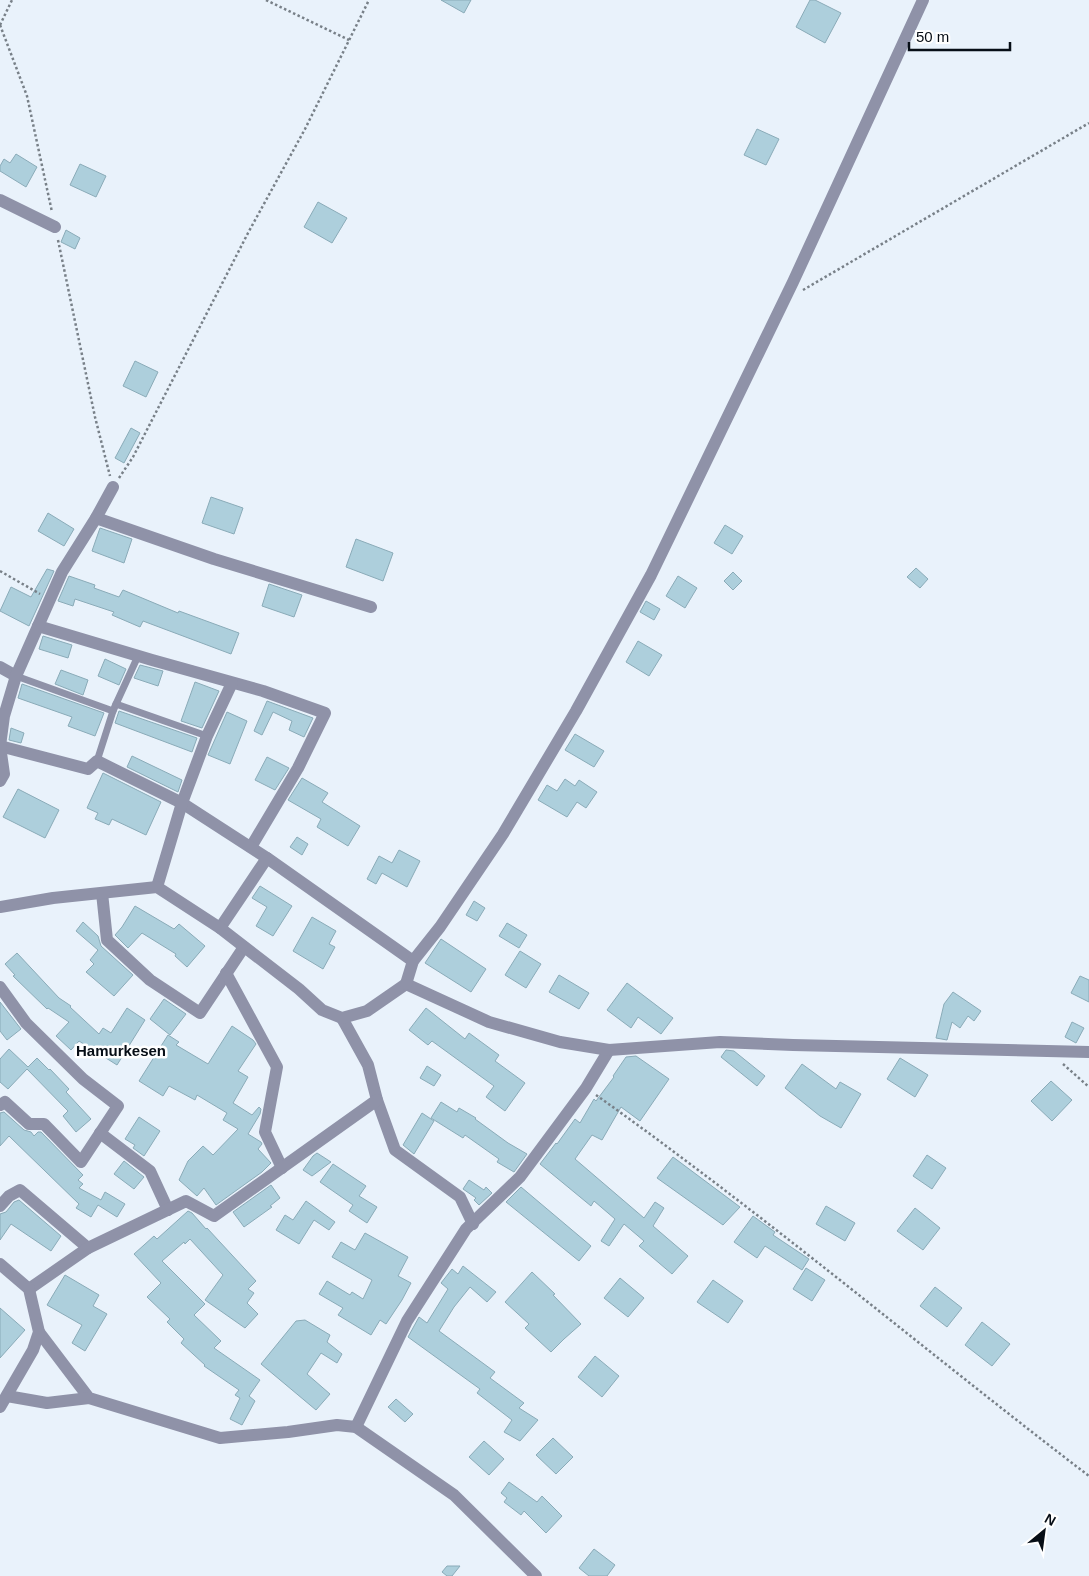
<svg xmlns="http://www.w3.org/2000/svg" width="1089" height="1576" font-family="Arial,sans-serif">
	<style>
		.building { fill: #adcfdc; stroke: #8aabb8 }
		.lines { fill: none; stroke-linecap: round; stroke-linejoin: round }
		.path { stroke: #788088; stroke-width: 2.5; stroke-dasharray: 2.5 2.5; stroke-linecap: butt }
		.service { stroke: #8f92a8; stroke-width: 7 }
		.minor { stroke: #8f92a8; stroke-width: 12 }
		.tertiary { stroke: #8f92a8; stroke-width: 12 }
		.labels { text-anchor: middle; stroke-width: 5; stroke-linejoin: round; paint-order: stroke }
		.quarter-label { font-size: 15px; font-weight: bold; fill: #070e16; stroke: #fff }
	</style>
	<rect width="100%" height="100%" fill="#e9f2fb"/>
	<g class="building">
		<polygon points="441,0 471,0 464,13"/>
		<polygon points="810,0 815,0 841,13 825,43 796,27"/>
		<polygon points="757,129 779,139 766,165 744,155"/>
		<polygon points="16,154 37,167 26,187 0,171 0,166 4,159 10,163"/>
		<polygon points="80,164 106,176 96,197 70,185"/>
		<polygon points="318,202 347,218 332,243 304,227"/>
		<polygon points="66,230 80,238 75,249 61,242"/>
		<polygon points="135,361 158,372 146,397 123,386"/>
		<polygon points="131,428 140,433 124,463 115,458"/>
		<polygon points="211,497 243,508 234,534 202,523"/>
		<polygon points="48,513 74,529 64,546 38,531"/>
		<polygon points="725,525 743,536 732,554 714,543"/>
		<polygon points="100,528 132,539 124,563 92,551"/>
		<polygon points="356,539 393,553 383,581 346,567"/>
		<polygon points="916,568 928,579 920,588 907,577"/>
		<polygon points="47,569 54,571 29,626 0,611 11,587 31,597"/>
		<polygon points="733,572 742,581 733,590 724,581"/>
		<polygon points="69,576 95,585 94,588 119,597 123,590 178,613 179,611 239,633 231,654 143,621 140,627 112,615 114,612 75,599 73,606 58,601"/>
		<polygon points="678,576 697,588 685,608 666,596"/>
		<polygon points="269,584 302,595 294,617 262,606"/>
		<polygon points="646,601 660,609 654,620 640,612"/>
		<polygon points="43,636 72,645 68,658 39,649"/>
		<polygon points="638,641 662,655 649,676 626,662"/>
		<polygon points="105,659 126,669 119,685 98,676"/>
		<polygon points="140,665 163,671 158,686 134,678"/>
		<polygon points="61,670 88,680 83,695 55,684"/>
		<polygon points="195,682 219,691 202,728 181,721"/>
		<polygon points="22,684 104,713 95,736 68,726 72,717 18,698"/>
		<polygon points="267,701 313,718 304,737 289,730 292,721 273,712 262,735 254,731"/>
		<polygon points="119,711 197,738 192,752 115,723"/>
		<polygon points="227,712 247,721 230,764 208,755"/>
		<polygon points="11,728 24,733 21,743 9,740"/>
		<polygon points="575,734 604,751 594,767 565,750"/>
		<polygon points="132,756 182,780 178,792 127,767"/>
		<polygon points="267,757 289,768 275,790 255,780"/>
		<polygon points="103,773 161,802 146,835 112,819 109,825 95,819 98,813 87,808"/>
		<polygon points="302,778 328,793 322,802 360,826 348,846 317,827 321,819 288,800"/>
		<polygon points="565,779 575,786 579,780 597,792 586,808 577,802 567,817 538,800 547,785 557,791"/>
		<polygon points="18,789 59,810 45,838 3,817"/>
		<polygon points="297,837 308,844 302,855 290,847"/>
		<polygon points="399,850 420,861 407,887 382,873 376,884 367,879 379,856 392,863"/>
		<polygon points="260,886 292,906 273,936 256,926 267,907 252,898"/>
		<polygon points="474,901 485,908 477,921 466,915"/>
		<polygon points="135,906 174,929 179,924 205,946 187,967 175,956 176,954 142,933 128,948 115,935 122,927"/>
		<polygon points="312,917 336,931 329,944 335,947 323,969 293,951"/>
		<polygon points="83,922 98,936 101,946 133,975 114,996 86,972 94,964 90,960 98,950 76,931"/>
		<polygon points="507,923 527,935 519,948 499,936"/>
		<polygon points="441,939 486,969 471,992 425,963"/>
		<polygon points="520,951 541,964 526,988 505,975"/>
		<polygon points="17,953 59,998 71,1006 70,1007 99,1034 103,1028 111,1033 127,1008 145,1020 117,1065 79,1041 71,1050 56,1036 69,1022 48,1008 47,1009 13,976 15,975 5,964"/>
		<polygon points="559,975 589,993 579,1009 549,992"/>
		<polygon points="1080,976 1089,980 1089,1002 1071,993"/>
		<polygon points="627,983 673,1018 661,1034 638,1017 631,1028 607,1010"/>
		<polygon points="953,992 981,1011 974,1021 968,1016 960,1028 952,1022 947,1040 936,1038 944,1004"/>
		<polygon points="164,999 186,1014 170,1035 150,1019"/>
		<polygon points="0,1002 21,1029 7,1040 0,1031"/>
		<polygon points="426,1008 465,1039 469,1033 499,1055 495,1061 525,1083 505,1111 486,1097 494,1086 432,1041 428,1045 409,1030"/>
		<polygon points="1072,1022 1084,1028 1076,1043 1065,1037"/>
		<polygon points="232,1026 253,1040 256,1044 238,1071 248,1077 233,1103 252,1115 259,1107 261,1109 260,1114 248,1134 261,1142 262,1144 258,1149 271,1163 262,1172 216,1205 204,1188 197,1196 179,1180 188,1161 203,1146 213,1155 238,1129 223,1120 227,1113 197,1095 195,1100 169,1086 163,1096 139,1081 168,1035 179,1042 176,1045 208,1064"/>
		<polygon points="9,1049 28,1067 37,1058 49,1070 50,1069 69,1089 66,1092 91,1119 76,1132 63,1116 68,1111 27,1069 8,1089 0,1082 0,1059"/>
		<polygon points="726,1050 734,1051 765,1076 757,1086 721,1057"/>
		<polygon points="636,1056 669,1079 640,1121 621,1107 602,1140 592,1135 575,1159 644,1218 655,1202 664,1208 653,1226 688,1256 672,1274 639,1246 644,1241 624,1224 609,1246 601,1241 615,1219 594,1201 591,1206 540,1164 556,1143 557,1144 575,1119 580,1123 594,1099 596,1101 614,1077 613,1076 626,1057"/>
		<polygon points="900,1058 928,1075 915,1097 887,1079"/>
		<polygon points="802,1064 836,1089 840,1082 861,1094 841,1128 820,1116 785,1088"/>
		<polygon points="427,1066 441,1075 434,1086 420,1078"/>
		<polygon points="1051,1081 1072,1100 1052,1121 1031,1101"/>
		<polygon points="441,1102 457,1112 459,1108 476,1118 475,1119 508,1143 527,1154 514,1172 497,1162 499,1159 465,1135 463,1138 431,1118"/>
		<polygon points="4,1112 24,1130 31,1132 34,1136 38,1132 41,1132 83,1175 78,1180 83,1184 79,1188 101,1200 105,1192 125,1204 117,1217 98,1205 91,1217 76,1208 79,1204 9,1136 0,1146 0,1113"/>
		<polygon points="422,1113 434,1121 414,1154 403,1145"/>
		<polygon points="139,1117 160,1131 144,1156 133,1148 135,1145 125,1139"/>
		<polygon points="317,1153 331,1162 312,1176 303,1170 313,1156"/>
		<polygon points="927,1155 946,1168 932,1189 913,1176"/>
		<polygon points="673,1157 740,1207 723,1225 657,1178"/>
		<polygon points="124,1161 144,1177 134,1189 114,1174"/>
		<polygon points="333,1164 366,1186 359,1196 377,1207 367,1223 349,1211 353,1205 320,1182"/>
		<polygon points="469,1180 484,1190 486,1187 492,1193 479,1205 474,1200 476,1198 463,1189"/>
		<polygon points="271,1185 280,1198 270,1206 272,1207 244,1227 233,1212"/>
		<polygon points="521,1187 591,1246 579,1261 506,1202"/>
		<polygon points="19,1200 61,1236 51,1251 11,1224 0,1240 0,1214 6,1212 14,1202"/>
		<polygon points="306,1201 335,1222 329,1230 314,1220 299,1244 276,1230 285,1215 293,1220"/>
		<polygon points="826,1206 855,1223 845,1241 816,1224"/>
		<polygon points="915,1208 940,1228 923,1250 897,1231"/>
		<polygon points="188,1211 192,1213 206,1229 207,1228 256,1281 248,1289 254,1293 247,1303 258,1314 245,1328 205,1300 223,1275 190,1239 185,1244 184,1242 162,1261 205,1304 194,1315 221,1341 214,1348 260,1380 249,1396 255,1401 242,1425 230,1419 240,1398 235,1395 239,1390 204,1366 205,1365 181,1343 184,1339 167,1322 170,1319 147,1297 161,1283 134,1254 154,1236 157,1239"/>
		<polygon points="753,1216 775,1232 773,1235 809,1259 802,1270 765,1246 757,1258 734,1242"/>
		<polygon points="365,1233 408,1257 398,1276 411,1283 402,1300 386,1324 380,1320 371,1335 338,1315 343,1308 319,1294 327,1281 350,1295 352,1292 363,1299 372,1280 332,1257 341,1242 355,1250"/>
		<polygon points="463,1266 496,1292 487,1302 470,1287 454,1307 439,1331 495,1372 490,1378 524,1403 519,1408 538,1420 520,1441 504,1432 512,1420 477,1393 480,1389 408,1337 419,1317 427,1323 448,1289 441,1283 452,1269 458,1274"/>
		<polygon points="806,1268 825,1280 812,1301 793,1289"/>
		<polygon points="532,1272 555,1294 553,1295 581,1324 564,1339 551,1352 525,1328 529,1324 505,1302"/>
		<polygon points="65,1275 99,1295 93,1306 107,1314 85,1351 72,1343 82,1325 47,1305"/>
		<polygon points="620,1278 644,1298 628,1317 604,1298"/>
		<polygon points="713,1280 743,1301 728,1323 697,1302"/>
		<polygon points="935,1287 962,1308 947,1327 920,1306"/>
		<polygon points="0,1308 25,1330 0,1358"/>
		<polygon points="305,1320 330,1335 327,1342 342,1354 337,1363 321,1353 307,1374 330,1394 316,1410 261,1364 296,1321"/>
		<polygon points="982,1322 1010,1344 992,1366 965,1345"/>
		<polygon points="595,1356 619,1376 602,1397 578,1377"/>
		<polygon points="396,1399 413,1414 405,1422 388,1407"/>
		<polygon points="553,1438 573,1457 556,1474 536,1455"/>
		<polygon points="484,1441 504,1459 489,1475 469,1457"/>
		<polygon points="509,1482 537,1502 542,1496 562,1516 546,1533 524,1511 521,1515 504,1502 507,1498 501,1493"/>
		<polygon points="594,1549 615,1565 607,1576 589,1576 579,1568"/>
		<polygon points="447,1566 460,1566 452,1576 447,1576 442,1572"/>
	</g>
	<g class="lines">
		<g class="path">
			<polyline points="266,0 349,40"/>
			<polyline points="0,25 27,96 52,212"/>
			<polyline points="0,25 12,0"/>
			<polyline points="58,240 95,417 110,476"/>
			<polyline points="803,290 1089,123"/>
			<polyline points="119,478 133,457 248,233 305,129 369,0"/>
			<polyline points="0,571 40,594"/>
			<polyline points="1063,1064 1089,1087"/>
			<path d="M596,1095C765,1215 924,1350 1089,1476"/>
		</g>
		<g class="service">
			<polyline points="16,676 113,711 116,704 207,736"/>
			<polyline points="116,704 138,656"/>
			<polyline points="97,761 113,711"/>
		</g>
		<g class="minor">
			<polyline points="0,200 55,227"/>
			<polyline points="96,518 214,559 371,607"/>
			<polyline points="38,626 152,660 263,691 325,713 298,768 251,847"/>
			<polyline points="0,667 16,676"/>
			<polyline points="0,746 88,769 97,761 182,803 267,858 413,961"/>
			<polyline points="0,781 4,774 0,746 4,716 16,676 62,572 96,518 113,487"/>
			<polyline points="157,887 182,803 207,736 232,683"/>
			<polyline points="102,893 107,940 150,980 200,1013 244,947"/>
			<polyline points="220,928 267,858"/>
			<polyline points="226,973 277,1067 265,1132 282,1168"/>
			<polyline points="0,987 26,1023 83,1079 118,1106 81,1162 44,1124 29,1124 5,1102 0,1105"/>
			<polyline points="342,1018 368,1065 377,1100 395,1150 460,1197 473,1224"/>
			<polyline points="100,1133 150,1171 168,1210"/>
			<polyline points="0,1206 9,1196 20,1190 88,1248"/>
			<polyline points="29,1289 88,1248 186,1201 214,1216 377,1100"/>
			<polyline points="39,1332 89,1398 220,1438 288,1432 337,1425 356,1427 454,1495 536,1576"/>
			<polyline points="7,1396 47,1403 89,1398"/>
			<polyline points="356,1427 407,1321 466,1229 520,1177 586,1088 609,1050"/>
		</g>
		<g class="tertiary">
			<polyline points="0,907 53,898 157,887 220,928 299,989 322,1010 342,1018 367,1011 406,984 489,1022 560,1042 609,1050 720,1042 793,1045 1089,1052"/>
			<polyline points="406,984 413,961 440,927 503,834 576,711 651,575 793,282 923,0"/>
			<polyline points="0,1264 29,1289 39,1332 33,1350 0,1407"/>
		</g>
	</g>
	<g class="labels">
		<g class="quarter-label">
			<text x="121" y="1056">Hamurkesen</text>
		</g>
	</g>
	<g transform="translate(1044 1531) rotate(29)" stroke="#ffffff" stroke-width="4" paint-order="stroke">
	<path d="M0-4L9 19L0 12L-9 19Z" fill="#070e16"/>
	<text y="-8" font-size="14" font-weight="bold" text-anchor="middle" fill="#070e16">N</text>
	</g>
	<path d="M909 42v8h101v-8" fill="none" stroke="#070e16" stroke-width="2.5"/>
	<text x="916" y="42" font-size="15" fill="#070e16" stroke="#ffffff" stroke-width="4" paint-order="stroke">50 m</text>
</svg>
